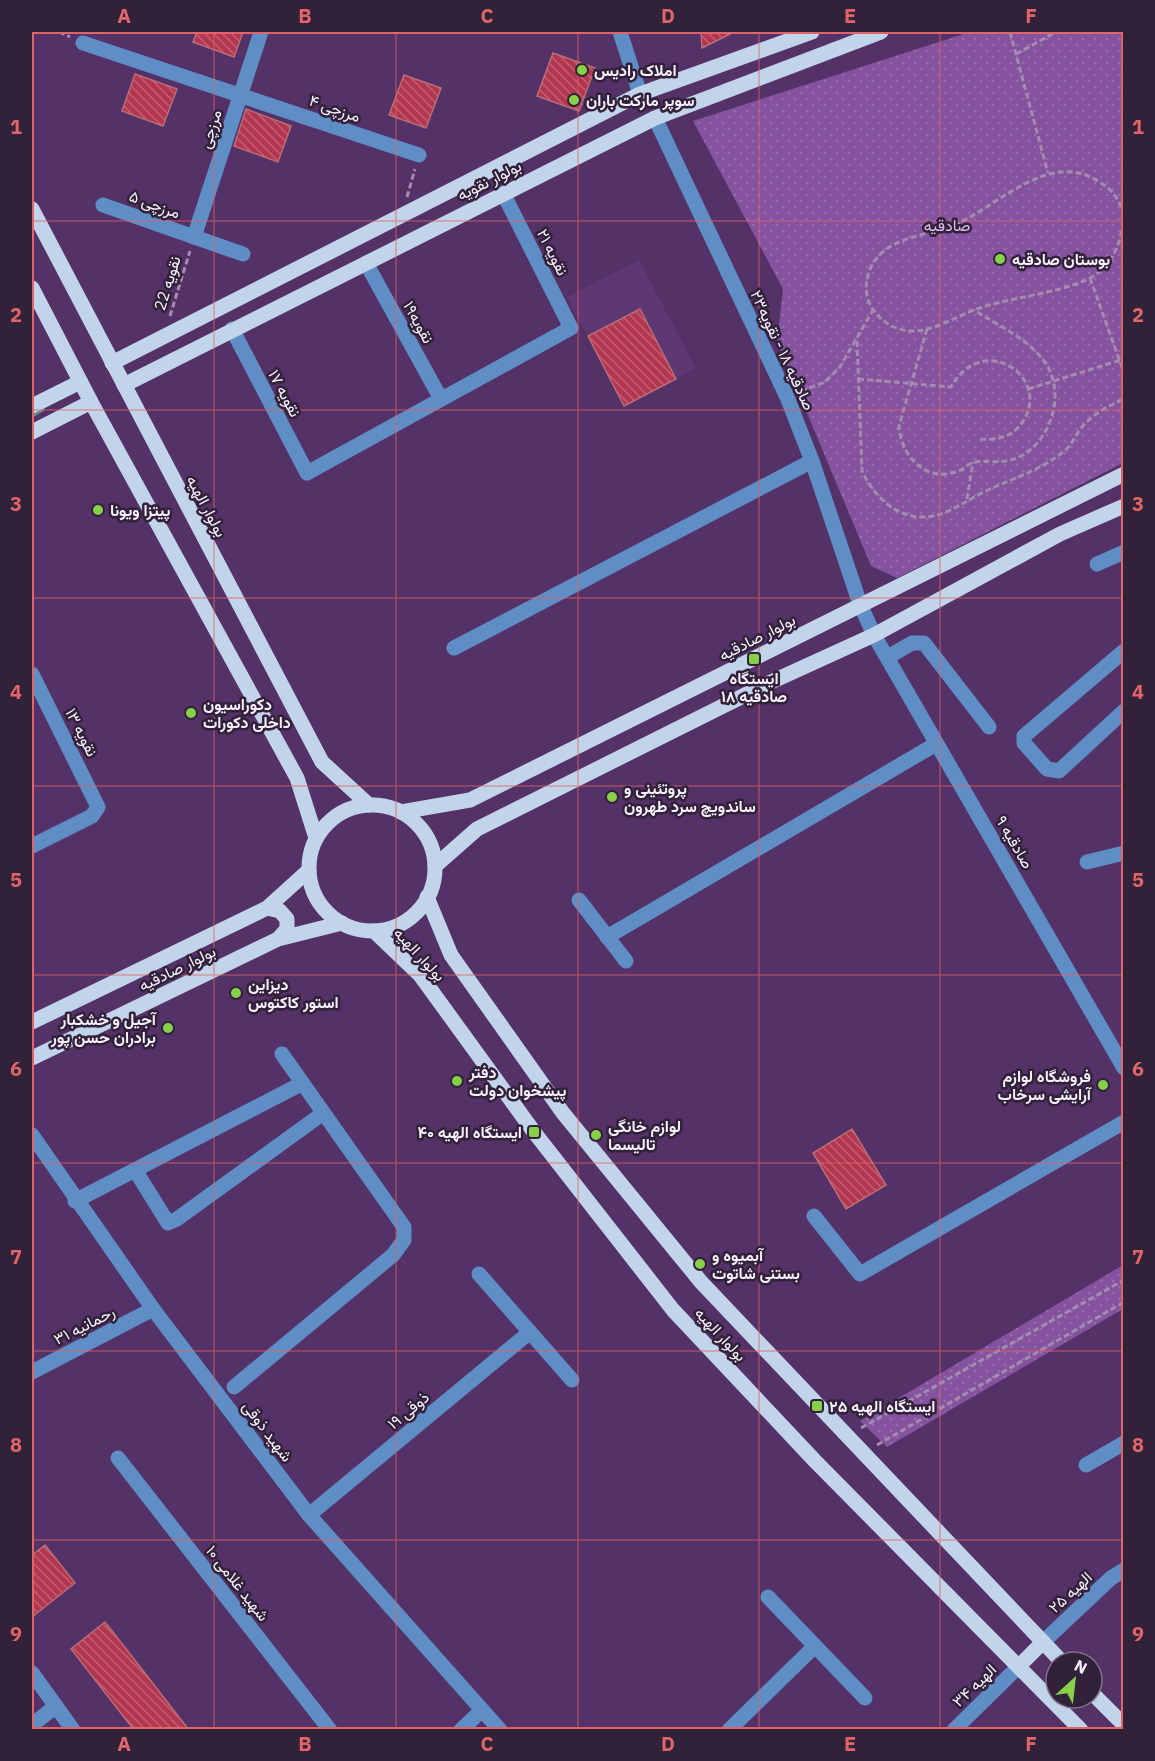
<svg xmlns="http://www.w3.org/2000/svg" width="1155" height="1761" font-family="'IBM Plex Sans',Vazirmatn,sans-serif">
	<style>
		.built { fill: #5f3773 }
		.park { fill: url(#park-dots) }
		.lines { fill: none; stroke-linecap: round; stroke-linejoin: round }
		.stream { stroke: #608b8e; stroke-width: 5 }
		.building { fill: url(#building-back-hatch); stroke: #b96d76; stroke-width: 1.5 }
		.path { stroke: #a38daf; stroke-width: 3; stroke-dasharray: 6 3; stroke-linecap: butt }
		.minor { stroke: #5e8ec5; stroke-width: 15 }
		.major { stroke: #c1d4ea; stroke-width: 15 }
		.grid { fill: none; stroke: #e06468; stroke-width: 1.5; stroke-opacity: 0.55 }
		.poi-dot { fill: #88cf4a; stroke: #312139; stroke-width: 2 }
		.labels { text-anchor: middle; stroke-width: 5; stroke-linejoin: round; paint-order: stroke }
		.poi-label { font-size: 16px; font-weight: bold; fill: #f7effc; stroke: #312139; text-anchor: start }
		.street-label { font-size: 16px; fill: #f7effc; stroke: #312139 }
		.park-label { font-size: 16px; fill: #dcbcee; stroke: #312139 }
		.neatline { fill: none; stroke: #e06468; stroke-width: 2 }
		.grid-label { font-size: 20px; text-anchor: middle; font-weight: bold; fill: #e06468 }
	</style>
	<defs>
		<pattern id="park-dots" width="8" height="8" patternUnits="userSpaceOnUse" patternTransform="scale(1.5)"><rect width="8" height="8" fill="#85529f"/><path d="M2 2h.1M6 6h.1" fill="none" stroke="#976bad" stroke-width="1.8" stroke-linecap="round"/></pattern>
		<pattern id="building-back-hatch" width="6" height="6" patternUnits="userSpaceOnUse" patternTransform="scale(1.5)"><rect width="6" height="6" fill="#b3364f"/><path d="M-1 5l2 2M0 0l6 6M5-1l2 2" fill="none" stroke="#c25d72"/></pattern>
	</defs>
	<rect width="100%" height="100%" fill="#543166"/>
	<polygon class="built" points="639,260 696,368 624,406 567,297"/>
	<g class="park">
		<polygon points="970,32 1123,32 1123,463 897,578 871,566 777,341 783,289 693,121"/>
		<polygon points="1123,1265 1123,1309 887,1447 860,1421"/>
	</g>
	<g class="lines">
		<polyline class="stream" points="32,415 42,409"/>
	</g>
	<g class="building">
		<polygon points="197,32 243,32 234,57 193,42"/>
		<polygon points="701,32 734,32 702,48"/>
		<polygon points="553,53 595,68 579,111 537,96"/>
		<polygon points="135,74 177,89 163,126 122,111"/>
		<polygon points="404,75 441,88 426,128 389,115"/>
		<polygon points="246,109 291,126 278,162 234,146"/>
		<polygon points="640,309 676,379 624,406 588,336"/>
		<polygon points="852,1129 886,1185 846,1209 813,1153"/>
		<polygon points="45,1545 75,1583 32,1617 32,1555"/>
		<polygon points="105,1622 134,1659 189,1730 134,1730 71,1649"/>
	</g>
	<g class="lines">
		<g class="path">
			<polyline points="59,32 70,37"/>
			<polyline points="1010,32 1048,173"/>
			<polyline points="1016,54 1056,32"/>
			<polyline points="407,197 415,169"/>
			<path d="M1124,216C1120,200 1113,190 1098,181C1050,151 1002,202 959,223C934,235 895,235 877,258C864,273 862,297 875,312C883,323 896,330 910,331C932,332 953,318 974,310C1007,297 1076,292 1099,272C1116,258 1120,241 1124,220"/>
			<polyline points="1090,278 1124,373"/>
			<polyline points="170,316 190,251"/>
			<path d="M927,329L899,426C901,457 927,485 961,470C965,468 968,464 972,463C983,459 1000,465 1017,458C1052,442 1067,392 1044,361C1027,338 997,325 974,310"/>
			<path d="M857,341L862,471C876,501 905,526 941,514C958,508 974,496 990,489C1015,478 1042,469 1063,452C1072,446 1075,435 1082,427C1093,414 1108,406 1124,399"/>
			<path d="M858,379L951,387C983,329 1055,379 1021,424C1011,438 996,440 980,439"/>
			<polyline points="1028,389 1124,359"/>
			<polyline points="801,391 825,382 840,367 873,310"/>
			<polyline points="967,499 973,462"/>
			<polyline points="861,1428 1124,1280"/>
			<polyline points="877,1445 1124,1302"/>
		</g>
		<g class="minor">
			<polyline points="620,32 640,94"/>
			<polyline points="83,43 419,155"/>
			<polyline points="655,118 787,397 812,461 860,604 874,635 1124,1068"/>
			<polyline points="103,205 243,254"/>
			<polyline points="194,237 261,32"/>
			<polyline points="366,263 441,399"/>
			<polyline points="232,329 307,473 571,328 503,193"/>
			<polyline points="1097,564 1124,552"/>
			<polyline points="454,648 812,461"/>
			<polyline points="1124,651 1030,731 1024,736 1024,743 1047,769 1059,771 1124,711"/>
			<polyline points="888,657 912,643 924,643 989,727"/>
			<polyline points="32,674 98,807 92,816 32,846"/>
			<polyline points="1087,862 1124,853"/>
			<polyline points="579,900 626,961"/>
			<polyline points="607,937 936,744"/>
			<polyline points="32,1135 153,1309 309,1515 500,1730"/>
			<polyline points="135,1170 168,1223 177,1219 322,1114"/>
			<polyline points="75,1201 301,1084"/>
			<polyline points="814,1216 860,1274 1124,1122"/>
			<polyline points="479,1274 572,1380"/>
			<polyline points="32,1372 153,1309"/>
			<polyline points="234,1387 393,1255 404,1240 404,1227 282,1054"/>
			<polyline points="118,1458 330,1730"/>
			<polyline points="1086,1465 1124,1443"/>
			<polyline points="309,1515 530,1332"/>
			<polyline points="768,1597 865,1698"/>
			<polyline points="1043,1642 1111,1578 1124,1570"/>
			<polyline points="32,1673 73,1730"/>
			<polyline points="32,1725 56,1706"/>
			<polyline points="461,1730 481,1711"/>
			<polyline points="729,1730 815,1646"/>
			<polyline points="954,1730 1019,1666"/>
		</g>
		<g class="major">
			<polyline points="32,209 322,762 369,805"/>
			<polyline points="32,288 91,402 297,778 316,838"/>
			<polyline points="112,363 640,94 812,32"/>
			<polyline points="124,385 655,118 881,32"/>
			<polyline points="32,406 80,382"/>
			<polyline points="32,432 91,402"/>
			<circle cx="372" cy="868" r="63"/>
			<polyline points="401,812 470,800 1124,474"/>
			<polyline points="435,866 477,829 771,682 874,635 1060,534 1124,506"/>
			<polyline points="427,897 451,955 563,1113 701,1282 1062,1662"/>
			<polyline points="267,908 280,911 287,919 287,929 278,939"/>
			<polyline points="374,931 420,975 534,1132 673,1310 815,1461 1081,1730"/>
			<polyline points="32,1022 267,908 309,870"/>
			<polyline points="32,1058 278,939 342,923"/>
			<polyline points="1019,1666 1043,1642"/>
			<polyline points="1092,1693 1124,1725"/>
		</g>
	</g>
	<path class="grid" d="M214,32V1730M396,32V1730M578,32V1730M759,32V1730M940,32V1730M32,221H1124M32,410H1124M32,598H1124M32,786H1124M32,975H1124M32,1163H1124M32,1351H1124M32,1540H1124"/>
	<g class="poi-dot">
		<circle cx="582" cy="70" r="6"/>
		<circle cx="574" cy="100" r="6"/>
		<circle cx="1000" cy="259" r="6"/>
		<circle cx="98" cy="510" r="6"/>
		<rect x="748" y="653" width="12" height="12" rx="3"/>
		<circle cx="191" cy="713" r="6"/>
		<circle cx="612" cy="797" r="6"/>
		<circle cx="236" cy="993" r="6"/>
		<circle cx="168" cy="1028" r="6"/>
		<circle cx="457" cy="1081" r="6"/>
		<circle cx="1103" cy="1085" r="6"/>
		<rect x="528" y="1126" width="12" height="12" rx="3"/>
		<circle cx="596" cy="1135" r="6"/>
		<circle cx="700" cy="1264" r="6"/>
		<rect x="811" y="1400" width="12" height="12" rx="3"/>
	</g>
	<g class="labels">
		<g class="poi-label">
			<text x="594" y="76">املاک رادیس</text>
			<text x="586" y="106">سوپر مارکت باران</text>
			<text x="1012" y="265">بوستان صادقیه</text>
			<text x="110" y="516">پیتزا ویونا</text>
			<text x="754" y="684" text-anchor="middle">ایستگاه<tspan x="754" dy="18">صادقیه ۱۸</tspan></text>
			<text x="203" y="710">دکوراسیون<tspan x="203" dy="18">داخلی دکورات</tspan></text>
			<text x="624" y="794">پروتئینی و<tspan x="624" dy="18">ساندویچ سرد طهرون</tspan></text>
			<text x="248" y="990">دیزاین<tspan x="248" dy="18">استور کاکتوس</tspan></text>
			<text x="156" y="1025" text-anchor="end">آجیل و خشکبار<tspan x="156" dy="18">برادران حسن پور</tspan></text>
			<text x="469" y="1078">دفتر<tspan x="469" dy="18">پیشخوان دولت</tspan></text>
			<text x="1091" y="1082" text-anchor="end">فروشگاه لوازم<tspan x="1091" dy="18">آرایشی سرخاب</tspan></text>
			<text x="608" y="1132">لوازم خانگی<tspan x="608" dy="18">تالیسما</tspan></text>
			<text x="522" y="1138" text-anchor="end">ایستگاه الهیه ۴۰</text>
			<text x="712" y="1261">آبمیوه و<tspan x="712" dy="18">بستنی شاتوت</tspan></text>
			<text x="829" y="1412">ایستگاه الهیه ۲۵</text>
		</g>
		<g class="street-label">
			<text transform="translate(335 108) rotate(19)" y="6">مرزچی ۴</text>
			<text transform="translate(210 129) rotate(-72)" y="6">مرزچی</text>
			<text transform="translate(489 180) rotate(-27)" y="6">بولوار نقویه</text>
			<text transform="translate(155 204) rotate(20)" y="6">مرزچی ۵</text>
			<text transform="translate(553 252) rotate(63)" y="6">نقویه ۲۱</text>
			<text transform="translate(167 283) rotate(-73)" y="6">نقویه 22</text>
			<text transform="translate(419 322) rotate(61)" y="6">نقویه۱۹</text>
			<text transform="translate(783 350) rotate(65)" y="6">صادقیه ۱۸ - نقویه۲۳</text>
			<text transform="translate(285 393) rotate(62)" y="6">نقویه ۱۷</text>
			<text transform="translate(207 506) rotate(62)" y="6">بولوار الهیه</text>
			<text transform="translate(757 637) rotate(-27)" y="6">بولوار صادقیه</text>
			<text transform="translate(82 732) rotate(63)" y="6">نقویه ۱۳</text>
			<text transform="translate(1015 842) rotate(60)" y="6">صادقیه ۹</text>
			<text transform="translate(420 954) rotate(47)" y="6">بولوار الهیه</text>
			<text transform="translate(177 968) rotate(-26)" y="6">بولوار صادقیه</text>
			<text transform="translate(84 1325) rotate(-27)" y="6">رحمانیه ۳۱</text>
			<text transform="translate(721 1334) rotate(47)" y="6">بولوار الهیه</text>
			<text transform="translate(408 1410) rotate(-40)" y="6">ذوقی ۱۹</text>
			<text transform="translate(268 1431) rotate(53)" y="6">شهید ذوقی</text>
			<text transform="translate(238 1583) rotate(52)" y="6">شهید غلامی ۱۰</text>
			<text transform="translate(1070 1592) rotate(-43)" y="6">الهیه ۲۵</text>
			<text transform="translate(974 1685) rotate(-44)" y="6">الهیه ۳۴</text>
		</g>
		<g class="park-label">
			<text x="947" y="231">صادقیه</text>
		</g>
	</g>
	<rect width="1155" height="1761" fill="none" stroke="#312139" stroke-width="66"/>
	<g transform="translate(1074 1680) rotate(27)"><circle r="28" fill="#312139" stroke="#807387" stroke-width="1.5"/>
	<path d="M0-4.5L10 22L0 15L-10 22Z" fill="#88cf4a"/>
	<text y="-9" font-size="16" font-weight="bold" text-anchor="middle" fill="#f7effc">N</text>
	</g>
	<rect x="33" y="33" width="1089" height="1695" class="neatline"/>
	<g class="grid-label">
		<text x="124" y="23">A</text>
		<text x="305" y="23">B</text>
		<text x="487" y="23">C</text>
		<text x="668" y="23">D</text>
		<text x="850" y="23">E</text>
		<text x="1031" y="23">F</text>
		<text x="16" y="134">1</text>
		<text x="1138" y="134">1</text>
		<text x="16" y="322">2</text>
		<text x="1138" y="322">2</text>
		<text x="16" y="511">3</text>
		<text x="1138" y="511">3</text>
		<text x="16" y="699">4</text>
		<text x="1138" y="699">4</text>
		<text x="16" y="887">5</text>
		<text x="1138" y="887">5</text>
		<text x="16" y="1076">6</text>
		<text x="1138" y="1076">6</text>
		<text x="16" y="1264">7</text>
		<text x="1138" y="1264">7</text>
		<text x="16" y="1452">8</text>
		<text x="1138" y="1452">8</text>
		<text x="16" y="1641">9</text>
		<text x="1138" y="1641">9</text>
		<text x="124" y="1751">A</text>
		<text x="305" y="1751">B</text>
		<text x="487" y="1751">C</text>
		<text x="668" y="1751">D</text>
		<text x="850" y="1751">E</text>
		<text x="1031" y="1751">F</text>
	</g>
</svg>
